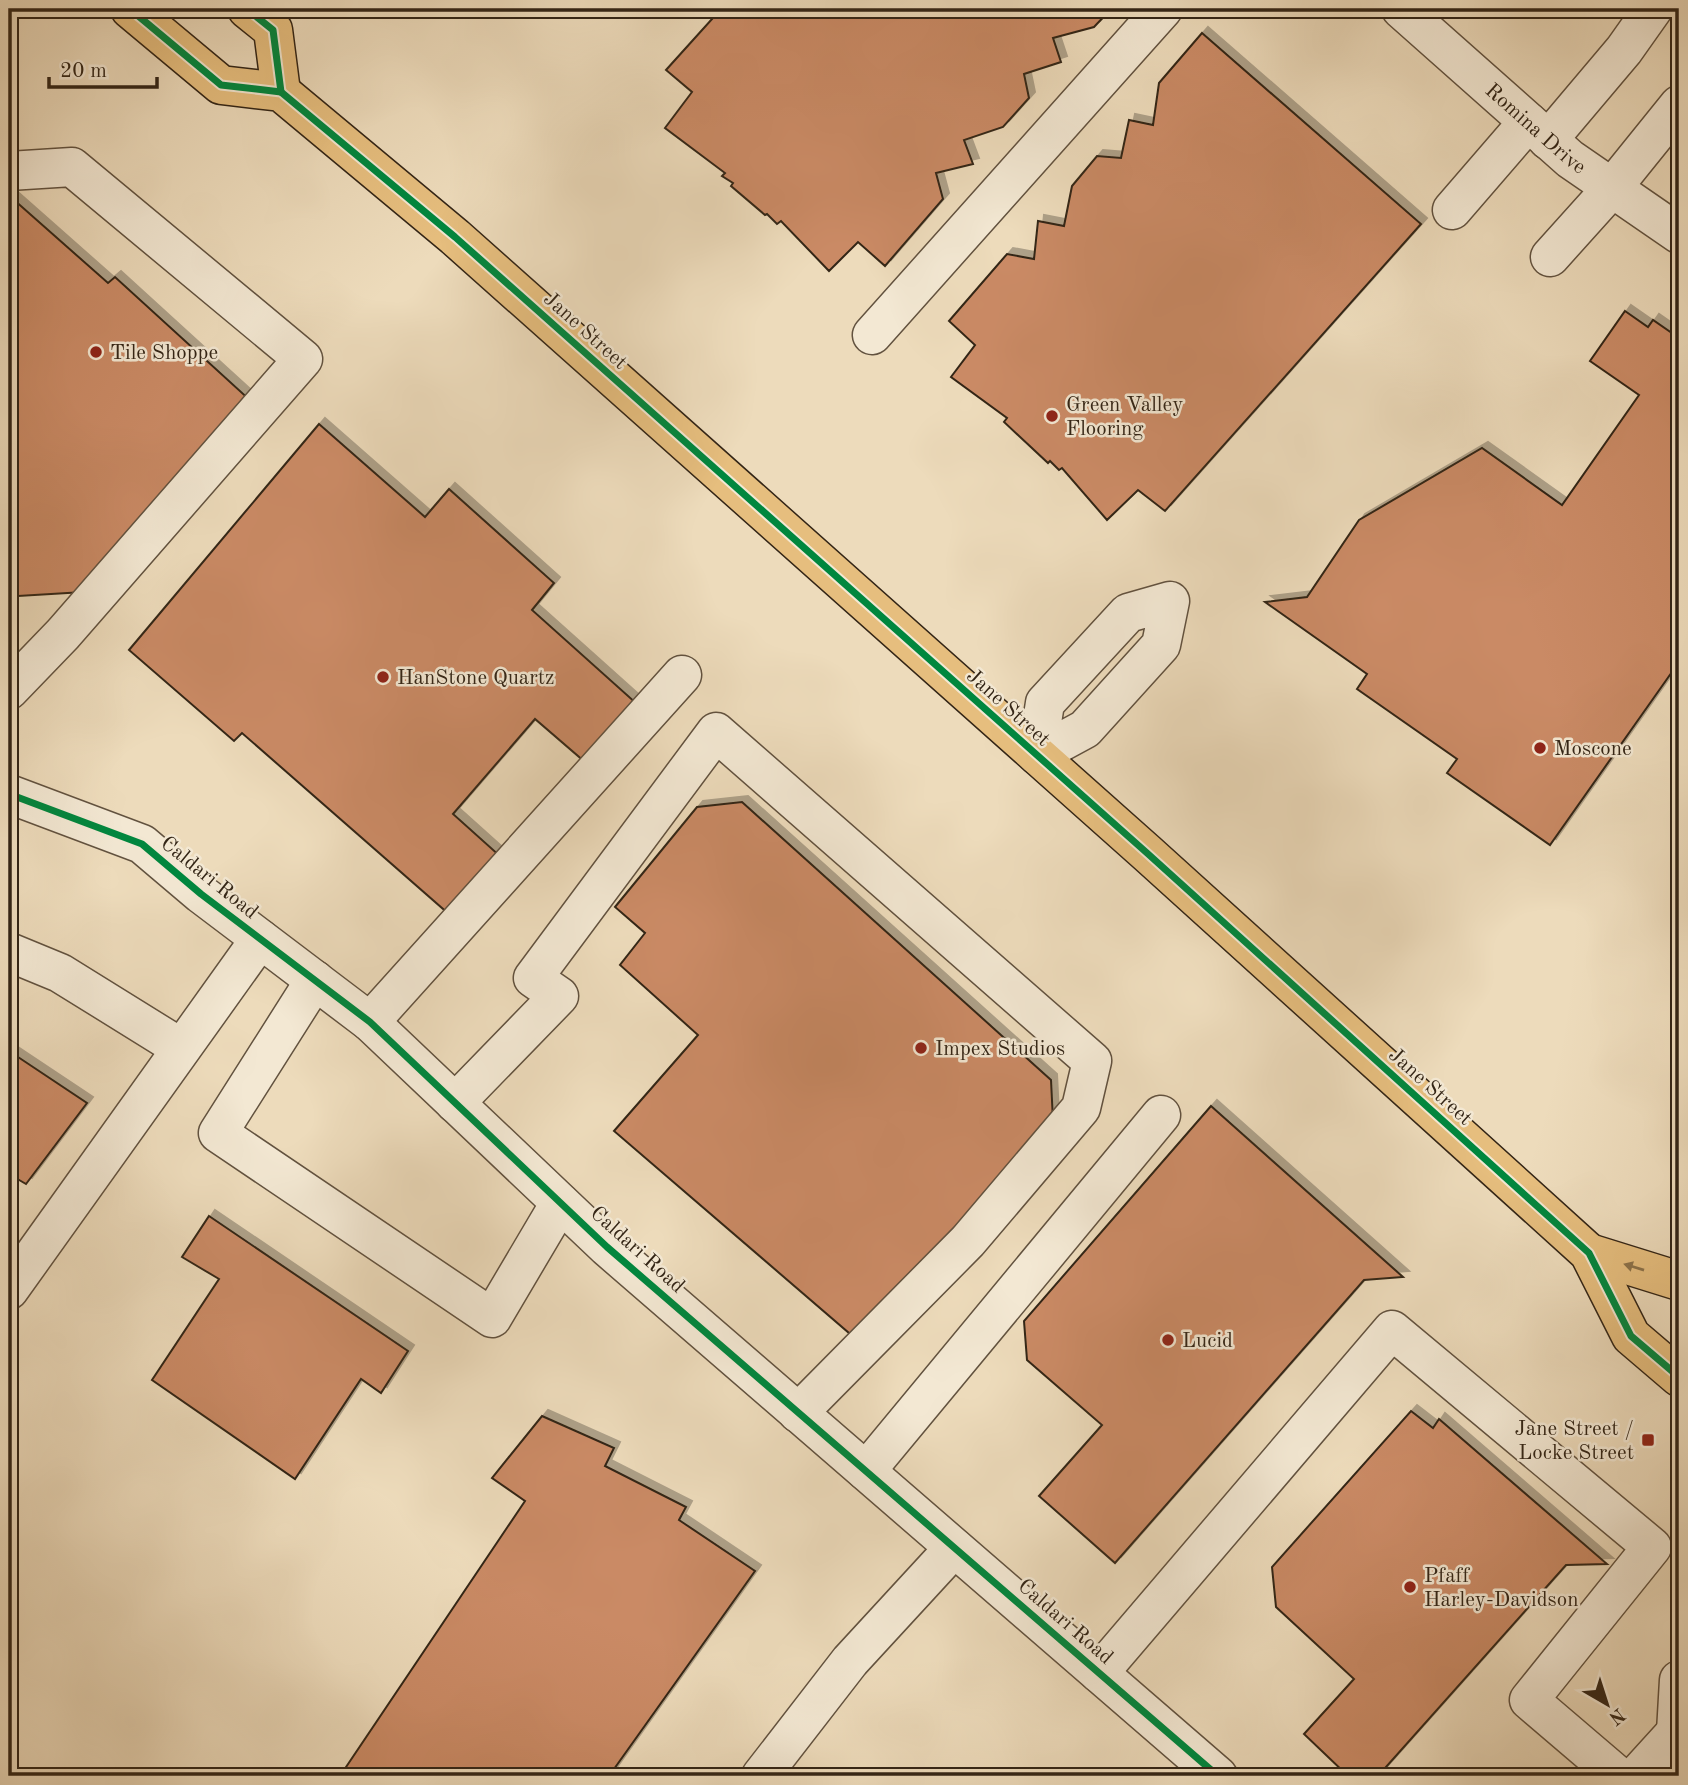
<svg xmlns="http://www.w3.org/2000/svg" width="1688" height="1785" font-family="'Old Standard TT',serif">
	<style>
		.building { fill: #ca8a65; stroke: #332516; stroke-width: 2; filter: url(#shadow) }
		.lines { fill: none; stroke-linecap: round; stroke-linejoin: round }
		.minor-casing { stroke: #62523f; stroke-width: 41 }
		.major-casing { stroke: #332516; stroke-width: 41 }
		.minor { stroke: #f3e8d3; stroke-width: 38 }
		.major { stroke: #e6be7e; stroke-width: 38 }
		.cycleway-casing { stroke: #f3e8d3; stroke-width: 11 }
		.cycleway { stroke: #00873e; stroke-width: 7 }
		.oneway { fill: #8c724a }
		.poi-dot { fill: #8f2418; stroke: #f3e8d3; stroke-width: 2.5 }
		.labels { text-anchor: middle; stroke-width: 5; stroke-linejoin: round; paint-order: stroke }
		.street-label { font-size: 21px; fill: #332516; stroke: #f3e8d3 }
		.poi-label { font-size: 21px; fill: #332516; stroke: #f3e8d3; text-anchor: start }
	</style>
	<defs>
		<filter id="shadow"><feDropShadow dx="6" dy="-6" stdDeviation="0" flood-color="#0004"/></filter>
	</defs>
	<rect width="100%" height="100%" fill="#eddbbb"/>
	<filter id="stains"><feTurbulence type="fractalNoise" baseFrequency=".00286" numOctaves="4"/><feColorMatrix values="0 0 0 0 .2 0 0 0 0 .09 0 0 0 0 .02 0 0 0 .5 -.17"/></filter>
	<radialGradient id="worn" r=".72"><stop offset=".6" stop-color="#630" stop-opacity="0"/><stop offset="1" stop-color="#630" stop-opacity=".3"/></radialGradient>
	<g class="building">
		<polygon points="721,9 1111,9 1094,27 1053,38 1061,62 1024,74 1029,98 1003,127 964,140 973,164 936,173 943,199 885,266 858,242 829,271 781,221 777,224 767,214 765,215 731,186 733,183 722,176 725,173 665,128 692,92 666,70"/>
		<polygon points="1202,33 1421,224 1165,511 1138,490 1107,520 1062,468 1059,470 1050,461 1048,463 1004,422 1007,418 951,377 975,345 949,321 1007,254 1034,259 1038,221 1064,226 1072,186 1097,156 1121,158 1129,120 1153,125 1159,83"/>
		<polygon points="13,199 108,283 115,277 252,402 84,592 18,596 9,588 9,204"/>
		<polygon points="1625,311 1648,327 1653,320 1679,338 1679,662 1550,845 1447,773 1457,759 1357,689 1367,674 1265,602 1307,597 1359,520 1482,448 1562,505 1639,395 1590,361"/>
		<polygon points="319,424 425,517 449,489 554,583 532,610 637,704 585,762 535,719 453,814 501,857 450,915 242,733 234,741 129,650"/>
		<polygon points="742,802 1051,1080 1053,1121 856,1339 614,1131 698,1035 620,965 645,933 615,907 697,807"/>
		<polygon points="9,1051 87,1103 26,1184 9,1174"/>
		<polygon points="1211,1106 1403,1277 1364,1280 1115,1563 1039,1496 1102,1425 1027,1360 1024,1321"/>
		<polygon points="209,1216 408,1351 381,1393 361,1379 295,1479 152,1380 219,1279 182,1257"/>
		<polygon points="1411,1411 1433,1428 1439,1419 1607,1564 1566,1565 1378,1776 1348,1776 1304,1734 1354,1679 1276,1607 1272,1567"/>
		<polygon points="542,1416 614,1448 605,1466 686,1507 679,1520 755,1571 609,1776 340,1776 525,1501 492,1478"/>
	</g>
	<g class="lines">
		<g class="minor-casing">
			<g id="minor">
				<path id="s1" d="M1401,9L1570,159L1679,234"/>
				<polyline points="1548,140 1624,50 1653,9"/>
				<polyline points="9,171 72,167 303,359 63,634 9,690"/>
				<polyline points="1452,210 1528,122"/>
				<polyline points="1550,257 1612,188 1679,105"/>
				<polyline points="872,335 1163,9"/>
				<polygon points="1170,601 1161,645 1085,729 1037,755 1045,703 1128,613"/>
				<polyline points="9,794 142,844 201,894 370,1022 607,1247 1218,1776"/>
				<polyline points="9,952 60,973 181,1048"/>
				<polyline points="315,980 218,1133 492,1318 560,1203"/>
				<polyline points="370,1022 682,675"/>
				<polyline points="455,1103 559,996 533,978 716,732 1092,1061 1081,1108 968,1241 798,1413"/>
				<polyline points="9,1290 260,939"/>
				<polyline points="866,1471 1161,1115"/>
				<polyline points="1099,1673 1392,1330 1652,1547 1529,1700 1618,1776"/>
				<polyline points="1676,1732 1679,1680"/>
				<polyline points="761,1776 850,1661 954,1548"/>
				<polyline points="1636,1776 1676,1732 1679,1730"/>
			</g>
		</g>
		<g class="major-casing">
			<g id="major">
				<polyline points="130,9 221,85 281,92 455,237 1147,853 1589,1253 1631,1336 1679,1377"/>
				<polyline points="247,9 273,30 281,92"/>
				<polyline points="1589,1253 1679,1281"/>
			</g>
		</g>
		<use href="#minor" class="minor"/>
		<use href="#major" class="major"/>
		<g class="cycleway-casing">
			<g id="cycleway">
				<polyline points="130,9 221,85 281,92 455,237 1147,853 1589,1253 1631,1336 1679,1377"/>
				<polyline points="247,9 273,30 281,92"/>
				<polyline points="9,794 142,844 201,894 370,1022 607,1247 1218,1776"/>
			</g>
		</g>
		<use href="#cycleway" class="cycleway"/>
	</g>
	<defs><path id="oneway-solid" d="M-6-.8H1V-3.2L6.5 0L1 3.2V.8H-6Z" transform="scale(1.75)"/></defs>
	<use class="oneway" href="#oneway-solid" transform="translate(1634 1267) rotate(-163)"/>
	<g class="poi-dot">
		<circle cx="96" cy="352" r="7"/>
		<circle cx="1052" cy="416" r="7"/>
		<circle cx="383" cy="677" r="7"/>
		<circle cx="1540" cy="748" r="7"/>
		<circle cx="921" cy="1048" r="7"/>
		<circle cx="1168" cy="1340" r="7"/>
		<rect x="1641" y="1433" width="14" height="14" rx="3.5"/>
		<circle cx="1410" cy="1587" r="7"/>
	</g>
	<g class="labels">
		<g class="street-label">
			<text dy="7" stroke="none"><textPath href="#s1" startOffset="180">Romina Drive</textPath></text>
			<text transform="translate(586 330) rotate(42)" y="7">Jane Street</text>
			<text transform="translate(1009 707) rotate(42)" y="7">Jane Street</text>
			<text transform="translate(210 877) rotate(39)" y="7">Caldari Road</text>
			<text transform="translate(1431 1086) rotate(42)" y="7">Jane Street</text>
			<text transform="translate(638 1249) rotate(42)" y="7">Caldari Road</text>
			<text transform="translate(1066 1621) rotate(41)" y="7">Caldari Road</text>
		</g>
		<g class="poi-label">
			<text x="110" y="359">Tile Shoppe</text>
			<text x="1066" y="411">Green Valley<tspan x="1066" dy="24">Flooring</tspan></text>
			<text x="397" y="684">HanStone Quartz</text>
			<text x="1554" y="755">Moscone</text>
			<text x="935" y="1055">Impex Studios</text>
			<text x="1182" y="1347">Lucid</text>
			<text x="1634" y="1435" text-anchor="end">Jane Street /<tspan x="1634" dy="24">Locke Street</tspan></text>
			<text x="1424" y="1582">Pfaff<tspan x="1424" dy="24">Harley-Davidson</tspan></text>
		</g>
	</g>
	<rect width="1688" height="1785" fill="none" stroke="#eddbbb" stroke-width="35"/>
	<rect x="10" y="10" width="1667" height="1764" fill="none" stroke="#332516" stroke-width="3.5"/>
	<rect x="18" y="18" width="1653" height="1750" fill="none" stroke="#332516" stroke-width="2"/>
	<g transform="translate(1607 1704) rotate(141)" stroke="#f3e8d3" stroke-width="5" paint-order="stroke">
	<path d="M0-5L12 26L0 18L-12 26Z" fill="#332516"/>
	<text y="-10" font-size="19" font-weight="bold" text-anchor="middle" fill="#332516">N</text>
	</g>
	<path d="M49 77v10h108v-10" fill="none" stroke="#332516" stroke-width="3.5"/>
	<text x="60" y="77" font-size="21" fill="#332516" stroke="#f3e8d3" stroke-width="5" paint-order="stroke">20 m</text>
	<rect width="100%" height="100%" filter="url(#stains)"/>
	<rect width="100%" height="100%" fill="url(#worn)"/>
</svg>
